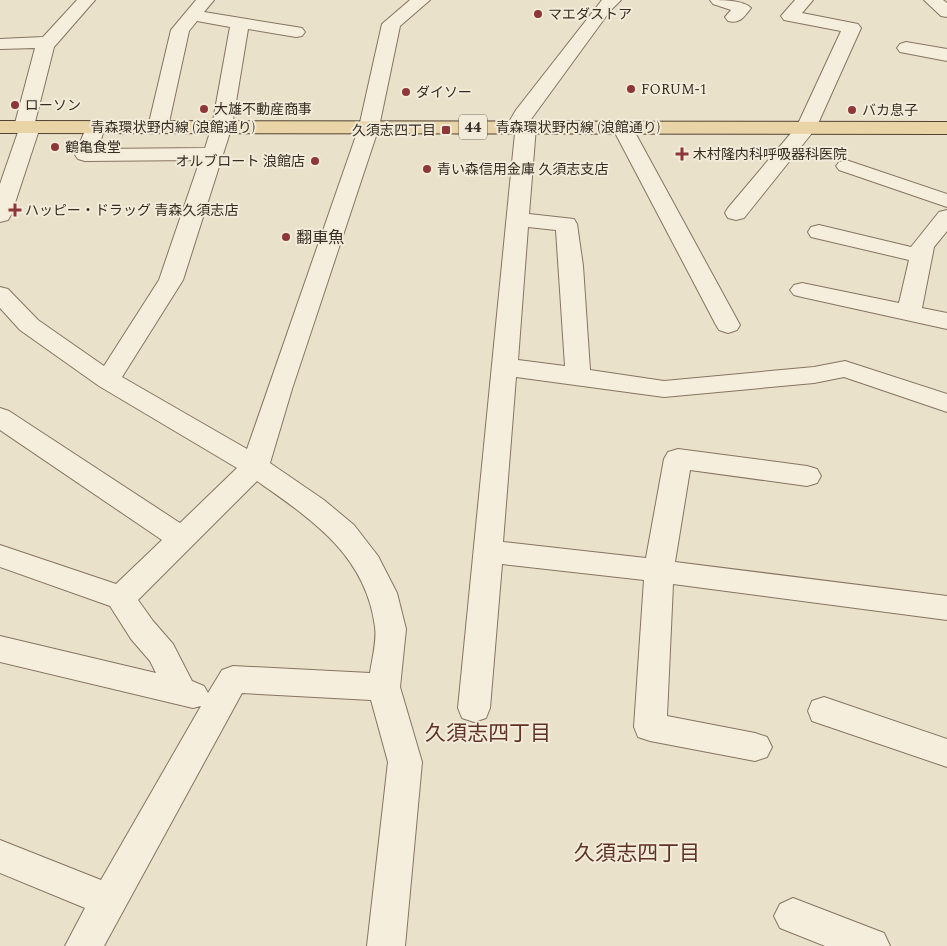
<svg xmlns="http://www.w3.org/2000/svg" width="947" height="946" font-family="Spectral,'Noto Sans JP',serif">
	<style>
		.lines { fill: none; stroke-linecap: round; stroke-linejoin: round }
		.minor-casing { stroke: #857461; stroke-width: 2 }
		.major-casing { stroke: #534334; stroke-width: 2 }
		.minor { fill: #f6eedd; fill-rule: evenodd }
		.major { fill: #e8d4a7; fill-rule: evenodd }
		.poi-dot { fill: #8d3738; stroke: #f2ebd9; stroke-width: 2 }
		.labels { text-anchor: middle; stroke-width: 4; stroke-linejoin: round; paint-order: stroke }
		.far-poi-label { font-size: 14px; fill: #372c22; stroke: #f2ebd9; text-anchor: start }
		.far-street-label { font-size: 14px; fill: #372c22; stroke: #f2ebd9 }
		.shield { fill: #f2ebd9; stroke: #6f6559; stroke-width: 1 }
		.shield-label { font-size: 15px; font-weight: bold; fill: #372c22 }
		.poi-label { font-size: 16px; fill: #372c22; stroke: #f2ebd9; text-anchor: start }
		.near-neighbourhood-label { font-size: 21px; fill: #5f3226; stroke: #f2ebd9 }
	</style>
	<rect width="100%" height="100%" fill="#eae1ca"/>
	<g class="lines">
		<g class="minor-casing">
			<g id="minor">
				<polygon points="77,0 95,0 54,47 35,122 40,127 11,215 8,220 0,222 0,184 18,132 14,127 35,48 0,49 0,39 43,37"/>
				<path d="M196,0H214L204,12L296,27L302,28L305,32L302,36L296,37L248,29L232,126L183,280L122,377L247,449L359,127L382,24L410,0H430L400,26L379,127L292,389L270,463L324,500L354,525L378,556L397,593L406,629L400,687L422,762L405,946H367L388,762L371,700L242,693L104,946H65L85,908L0,873V840L101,880L201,706L193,708L0,662V636L156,673L150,661L131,639L110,606L0,567V545L116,584L162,540L0,430V408L9,411L180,523L237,468L99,386L20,330L0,308V287L8,289L38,320L104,366L159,280L200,160L85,161L78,159L75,155L88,123L95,121L102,123L105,127L98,149L205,148L212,126L230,27L197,21L189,31L168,127L165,131L158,133L151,131L148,127L171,30ZM257,481C311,519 366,555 375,627C377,641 372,659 370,673L233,666L222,670L208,693L204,686L192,681L173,644L153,621L138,600Z"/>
				<path d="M602,0H621L610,11L529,122L533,123L536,127L529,214L574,219L577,224L583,266L590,370L664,381L814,367L845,361L947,394V412L844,377L814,383L664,397L516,377L503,542L646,558L664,459L668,452L678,449L807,466L817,469L821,476L817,483L807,486L690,470L675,562L947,596V620L673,584L667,716L755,733L767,737L772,747L767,757L755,761L650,741L638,737L634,727L644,580L502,564L490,708L486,718L474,722L462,718L458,708L515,133L509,131L506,127L516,110ZM528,227L556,230L565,366L518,360Z"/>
				<path d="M710,0C723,0 743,0 751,8C744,17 740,24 728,21L725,17L731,10L713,4Z"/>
				<polygon points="795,0 813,0 802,13 858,24 861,28 816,128 744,218 736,220 728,218 725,213 728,208 797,126 841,31 784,20 781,16"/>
				<polygon points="924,0 943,0 947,3 947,17 941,16"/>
				<polygon points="906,42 947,49 947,61 900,52 897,48 900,44"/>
				<polygon points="622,121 629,123 632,127 740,325 737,330 728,333 719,330 716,325 612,127 615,123"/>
				<polygon points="846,160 947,194 947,207 839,170 836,166 839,162"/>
				<polygon points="947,210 947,231 934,247 922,308 947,313 947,329 802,297 794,295 790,290 794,285 802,283 899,303 909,260 811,237 808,232 811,227 819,225 911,247 939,212"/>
				<polygon points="824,697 947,739 947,767 812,721 808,711 812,701"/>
				<polygon points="793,898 884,933 890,946 825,946 780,928 774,916 780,904"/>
			</g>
		</g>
		<g class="major-casing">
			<polygon id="major" points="0,121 947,122 947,134 0,133"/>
		</g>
		<use href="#minor" class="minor"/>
		<use href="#major" class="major"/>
	</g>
	<g class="poi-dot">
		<circle cx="538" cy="14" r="5"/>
		<circle cx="631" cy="89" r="5"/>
		<circle cx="406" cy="92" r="5"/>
		<circle cx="15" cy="105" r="5"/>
		<circle cx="204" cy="109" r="5"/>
		<circle cx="852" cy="110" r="5"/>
		<rect x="441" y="125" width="10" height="10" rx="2.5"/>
		<circle cx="55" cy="147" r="5"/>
		<path d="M679.5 146.5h5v5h5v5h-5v5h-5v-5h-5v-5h5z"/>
		<circle cx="315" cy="161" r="5"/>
		<circle cx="427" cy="169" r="5"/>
		<path d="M12.5 202.5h5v5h5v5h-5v5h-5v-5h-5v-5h5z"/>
		<circle cx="286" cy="237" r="5"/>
	</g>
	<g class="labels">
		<g class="far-poi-label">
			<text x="548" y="19">マエダストア</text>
			<text x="641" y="94">FORUM-1</text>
			<text x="416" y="97">ダイソー</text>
			<text x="25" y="110">ローソン</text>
			<text x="214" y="114">大雄不動産商事</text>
			<text x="862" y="115">バカ息子</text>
			<text x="436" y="135" text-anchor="end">久須志四丁目</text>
			<text x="65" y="152">鶴亀食堂</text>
			<text x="693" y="159">木村隆内科呼吸器科医院</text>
			<text x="305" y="166" text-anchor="end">オルブロート 浪館店</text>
			<text x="437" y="174">青い森信用金庫 久須志支店</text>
			<text x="25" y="215">ハッピー・ドラッグ 青森久須志店</text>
		</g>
		<g class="far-street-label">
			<text x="173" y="132">青森環状野内線 (浪館通り)</text>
			<text x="578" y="132">青森環状野内線 (浪館通り)</text>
		</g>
		<rect class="shield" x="459" y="114.5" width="28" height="25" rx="4"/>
		<g class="shield-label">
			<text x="473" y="132">44</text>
		</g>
		<g class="poi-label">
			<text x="296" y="243">翻車魚</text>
		</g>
		<g class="near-neighbourhood-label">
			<text x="488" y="740">久須志四丁目</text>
			<text x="637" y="860">久須志四丁目</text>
		</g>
	</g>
</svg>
